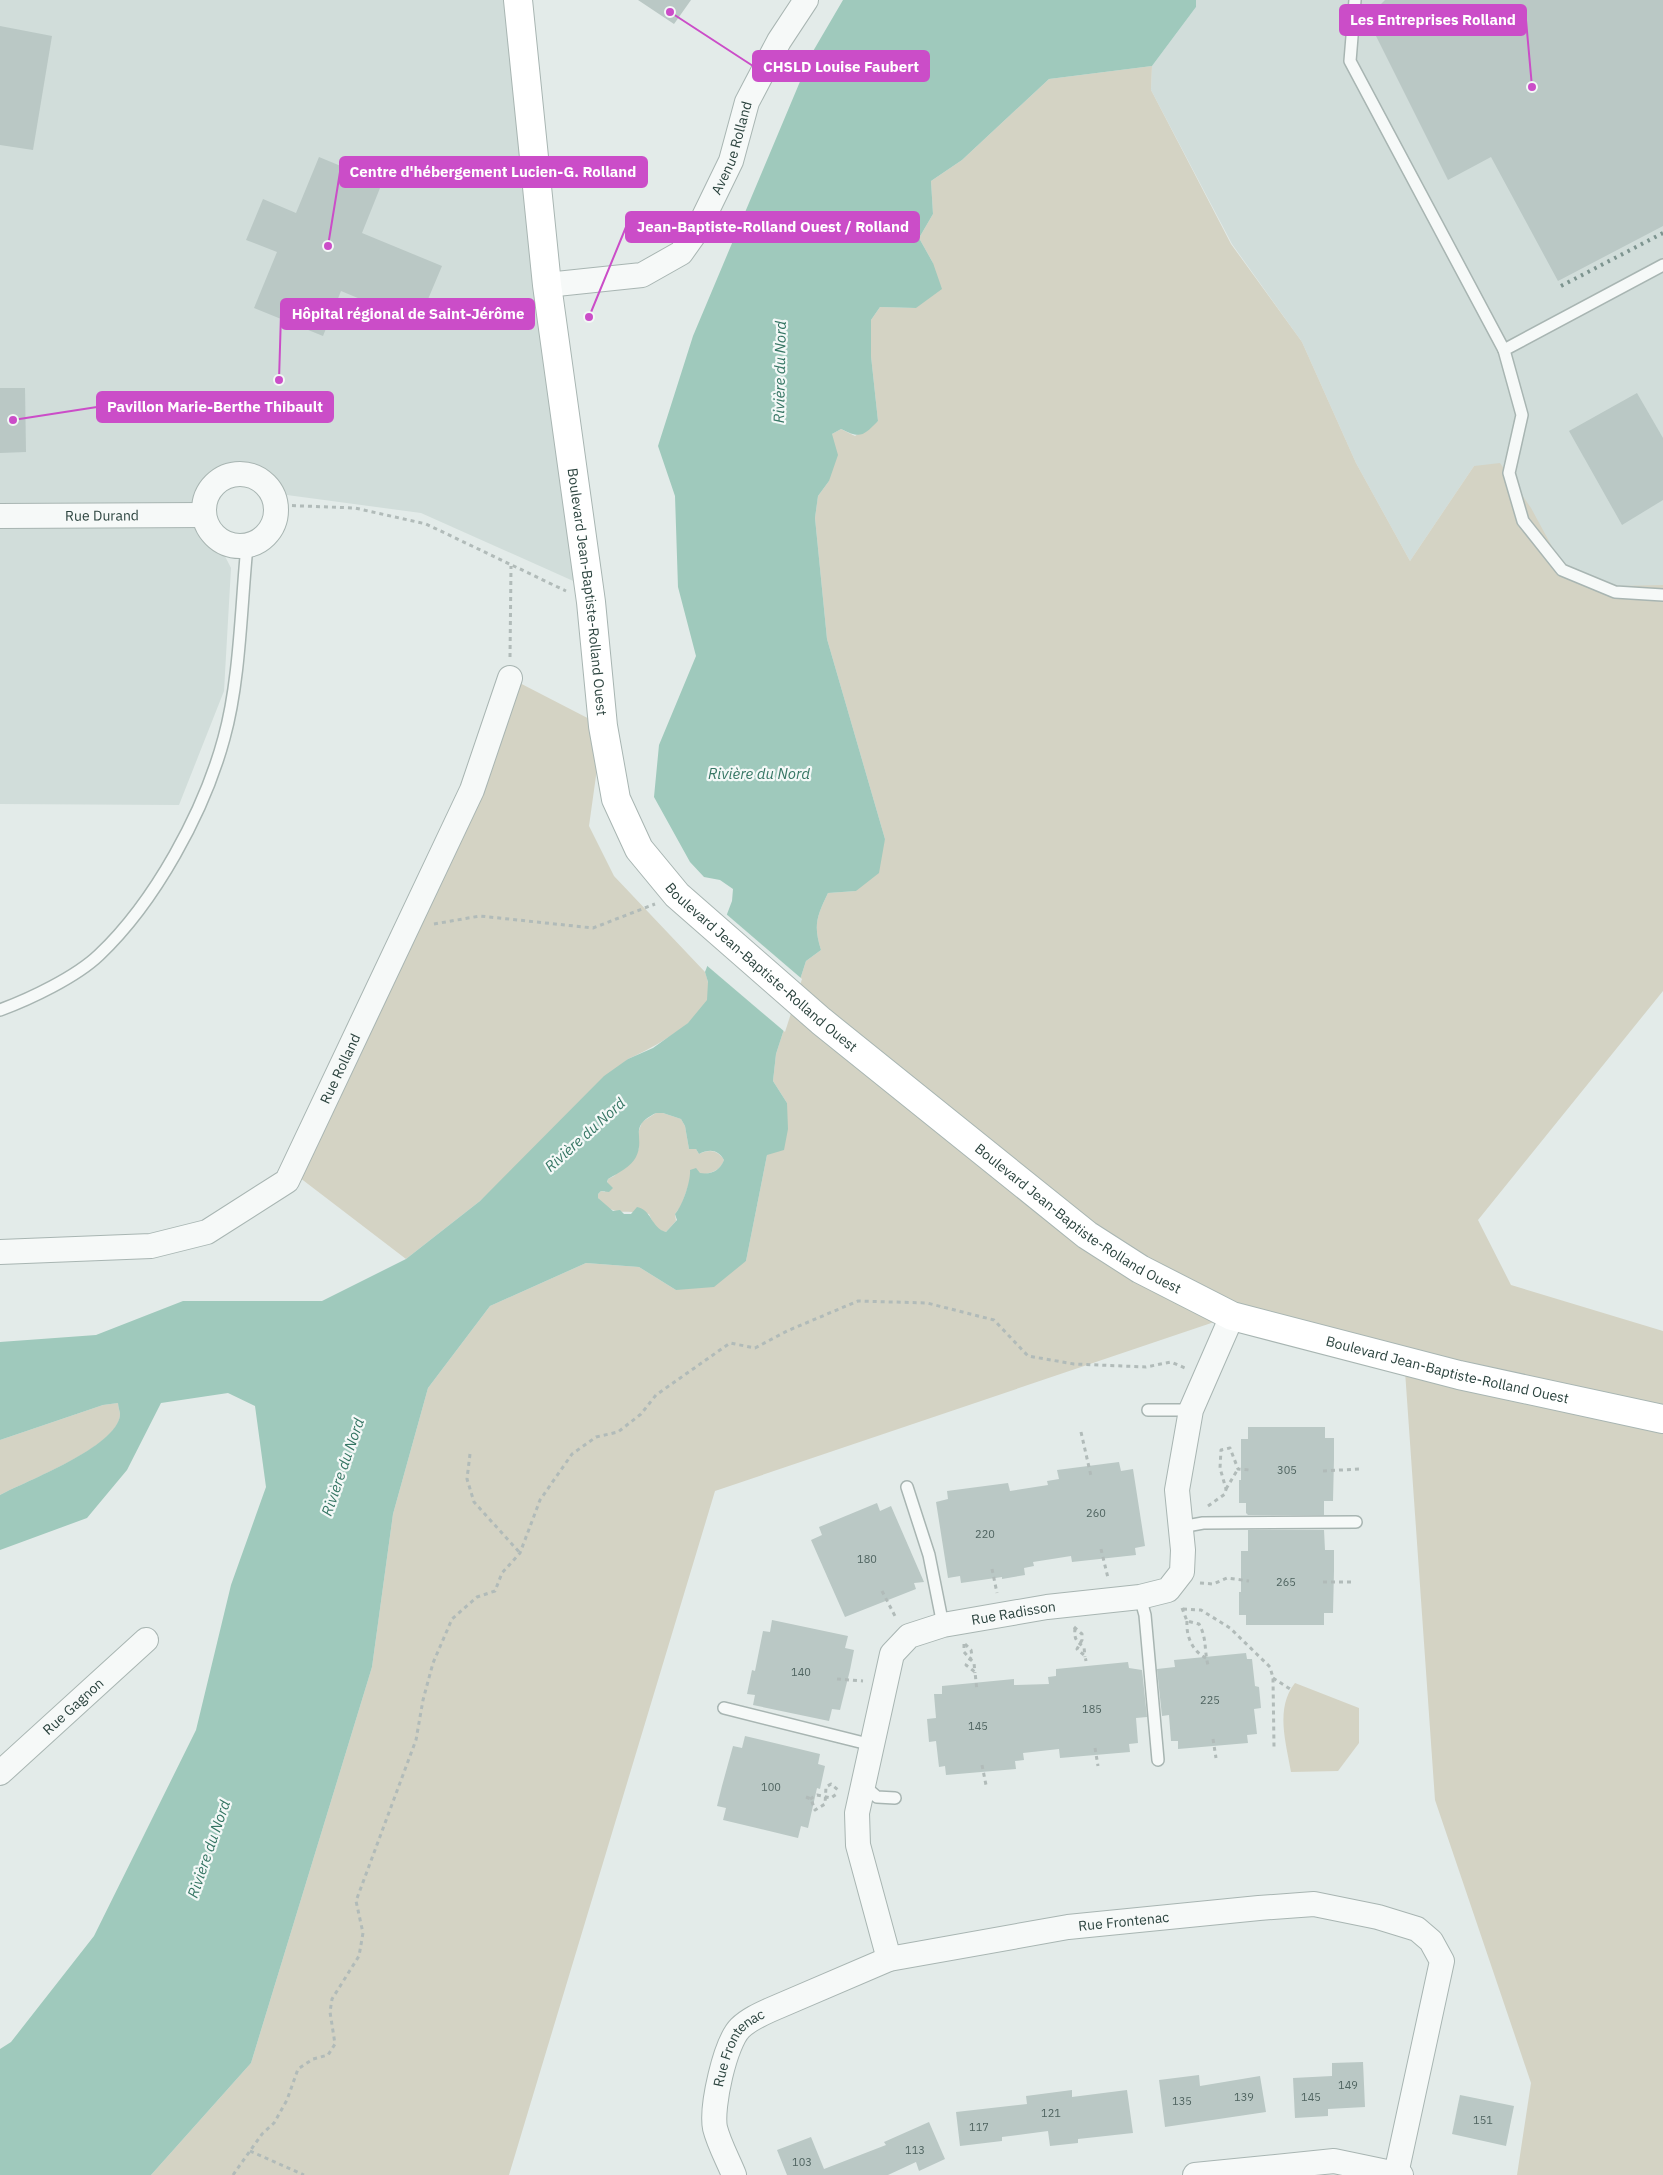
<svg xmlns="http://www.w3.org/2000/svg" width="1663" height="2175" font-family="'IBM Plex Sans',sans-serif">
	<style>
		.built { fill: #d1ddda }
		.green { fill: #d4d3c4 }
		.water { fill: #9fc9bc; fill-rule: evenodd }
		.pier { fill: #e3ebe9 }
		.building { fill: #bac8c5 }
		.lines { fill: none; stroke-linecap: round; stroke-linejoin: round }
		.lane-casing { stroke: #a8b5b2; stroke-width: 14 }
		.street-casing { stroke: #a8b5b2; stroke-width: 26 }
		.secondary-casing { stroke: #a8b5b2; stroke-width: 30 }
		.path { stroke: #b1bbb9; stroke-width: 3; stroke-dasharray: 4 4; stroke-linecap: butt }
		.lane { stroke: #f6f9f8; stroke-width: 11 }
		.street { stroke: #f6f9f8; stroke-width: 24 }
		.secondary { stroke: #fff; stroke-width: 28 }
		.rail { stroke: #7d948f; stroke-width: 4; stroke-dasharray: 2.5 5; stroke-linecap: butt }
		.labels { text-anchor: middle; stroke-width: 4.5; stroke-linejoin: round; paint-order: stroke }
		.number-label { font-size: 11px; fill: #4f6460 }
		.street-label { font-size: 14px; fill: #2b433e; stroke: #f3f8f7 }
		.water-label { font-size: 15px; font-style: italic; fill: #367664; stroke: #f3f8f7 }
		.leader { fill: none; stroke: #cb4dc8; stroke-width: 2 }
		.callout-dot { fill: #cb4dc8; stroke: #f3f8f7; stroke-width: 2 }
		.callout { fill: #cb4dc8; stroke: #cb4dc8; stroke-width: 2 }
		.callout-label { font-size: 15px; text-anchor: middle; font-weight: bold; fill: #fff }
	</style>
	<rect width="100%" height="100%" fill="#e3ebe9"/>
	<g class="built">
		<polygon points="0,0 518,0 580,584 421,513 272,493 259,479 247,474 234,474 221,479 212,487 206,498 204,515 231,568 224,691 179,805 0,804"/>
		<polygon points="1196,0 1663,0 1663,595 1615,592 1562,570 1474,466 1410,561 1356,463 1302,342 1232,244 1151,90 1152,66 1196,7"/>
	</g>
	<g class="green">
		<path d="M1152,66L1151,90L1231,244L1302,342L1356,463L1410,561L1474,466L1500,463L1531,508L1562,565L1618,586L1663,585V991L1478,1220L1511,1285L1663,1331V2175H1517L1531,2083L1435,1800L1405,1371L1232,1316L715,1491L509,2175H151L251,2063L372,1667L393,1514L428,1388L490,1306L586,1263L639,1267L676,1290L746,1261L767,1155L787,1103L773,1081L776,1054L806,961L821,950C813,925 817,916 828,893L856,891L885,839L827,639L815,518L818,496L829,481L832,434L841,429L855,436L878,421L871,356V320L880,307L916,308L933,263L919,238L933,214L931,181L962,160L1049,79Z"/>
		<path d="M510,678L603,726L589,826L614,876L705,972C708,980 710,990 708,998C701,1022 649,1050 628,1059L480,1201L406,1259L291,1171Z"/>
		<path d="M656,1113H663L681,1119L685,1126L689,1149H696L699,1154C709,1149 718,1150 724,1160C718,1176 704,1172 691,1178L681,1206L675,1214L676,1221L666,1232L656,1229L649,1214C631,1209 610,1218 598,1198V1194L601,1191L605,1192L608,1179L614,1176L639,1149L637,1136L642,1122Z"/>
		<path d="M118,1403C118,1407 120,1411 120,1415C118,1447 26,1481 0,1495V1440L103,1405Z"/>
		<path d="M1295,1683L1359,1708V1743L1338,1771L1291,1772C1286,1742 1275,1708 1295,1683Z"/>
	</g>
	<path class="water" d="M843,0H1196V7L1152,66L1049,79L962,160L931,181L933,214L919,238L933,263L942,289L916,308L880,307L871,320V356L878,421C863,436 861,439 841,429L832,434L838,455L829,481L818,496L815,518L827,639L885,839L879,873L856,891L828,893C817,916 813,925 821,950L806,961L776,1054L773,1081L787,1103L788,1129L784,1150L767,1155L746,1261L714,1287L676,1290L639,1267L586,1263L490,1306L428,1388L393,1514L372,1667L251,2063L151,2175H0V2049L11,2042L94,1936L196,1730L231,1585L266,1487L255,1406L228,1393L161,1403L127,1470L87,1518L0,1550V1495C26,1481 117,1447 120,1415C120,1411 118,1407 118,1403L103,1405L0,1440V1342L96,1335L183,1301H322L406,1259L480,1201L604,1076L628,1059L653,1048L688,1023L707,1000L708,982L705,972L732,901L733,889L720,880L704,877L690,862L654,797L659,745L696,656L678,587L675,496L658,446L693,336L812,53ZM656,1113H663L681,1119L685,1126L689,1149H696L699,1154C709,1149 718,1149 724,1160C720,1170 712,1175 700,1173L696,1168L690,1170C691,1181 682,1207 675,1214L677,1220L666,1232C651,1228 652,1210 637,1207L631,1214H624L620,1210L613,1211L598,1198V1194L601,1191L609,1192L613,1188L607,1182L608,1179C618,1173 631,1167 636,1157C646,1137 627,1127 656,1113Z"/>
	<polygon class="pier" points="725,913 802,979 785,1032 705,964"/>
	<g class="building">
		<polygon points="638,0 691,0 674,24"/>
		<polygon points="1385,0 1663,0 1663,226 1558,281 1491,157 1448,180 1367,18"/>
		<polygon points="0,26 52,36 33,150 0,145"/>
		<polygon points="319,157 382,183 362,233 442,266 418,323 341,291 323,336 254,308 277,252 246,240 263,199 296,213"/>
		<polygon points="0,388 25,388 26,452 0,453"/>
		<polygon points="1637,393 1663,438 1663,500 1622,525 1569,431"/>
		<polygon points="1248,1427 1325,1427 1325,1438 1334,1438 1334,1459 1333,1501 1324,1501 1324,1515 1248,1515 1246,1513 1246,1503 1239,1503 1239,1480 1241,1480 1241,1439 1248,1439"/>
		<polygon points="1119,1462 1121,1471 1133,1469 1145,1546 1135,1548 1136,1555 1072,1562 1071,1556 1033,1562 1034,1566 1024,1568 1025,1575 1002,1579 1002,1577 961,1583 960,1576 948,1578 936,1502 948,1499 947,1491 1008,1483 1010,1491 1048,1485 1047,1481 1059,1479 1057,1470"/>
		<polygon points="877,1503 880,1511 891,1506 924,1582 914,1583 916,1589 845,1617 811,1540 822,1535 819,1527"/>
		<polygon points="1248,1530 1324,1530 1325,1550 1334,1550 1334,1571 1333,1613 1324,1613 1324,1625 1246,1625 1246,1615 1239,1615 1239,1592 1241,1592 1241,1551 1248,1551"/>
		<polygon points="772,1620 848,1636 845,1648 854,1650 850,1670 840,1710 832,1709 829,1721 753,1705 755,1695 747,1694 752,1670 755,1671 763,1631 770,1632"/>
		<polygon points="1246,1653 1247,1659 1252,1659 1255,1686 1259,1687 1261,1708 1254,1709 1257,1734 1247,1735 1248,1743 1178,1749 1178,1741 1171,1741 1169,1715 1162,1716 1157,1669 1175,1667 1174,1660"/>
		<polygon points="1128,1662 1129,1668 1142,1670 1147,1717 1136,1718 1138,1743 1129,1744 1130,1752 1060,1758 1059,1749 1023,1753 1024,1760 1015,1761 1016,1769 946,1775 945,1766 939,1767 936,1741 929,1742 927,1719 936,1718 934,1694 942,1694 942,1686 1014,1679 1014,1685 1049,1684 1048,1677 1056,1676 1056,1669"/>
		<polygon points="745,1736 820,1754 818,1764 825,1766 820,1789 817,1788 808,1828 801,1826 798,1838 723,1820 726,1808 717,1806 722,1786 733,1746 742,1748"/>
		<polygon points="1363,2062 1365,2107 1328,2109 1328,2116 1295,2118 1293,2078 1332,2076 1332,2063"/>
		<polygon points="1199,2075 1200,2086 1260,2076 1266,2112 1165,2127 1159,2080"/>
		<polygon points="1072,2090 1072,2097 1127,2090 1133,2133 1078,2139 1078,2143 1050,2146 1048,2131 1002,2137 1002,2141 960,2146 956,2112 1027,2104 1026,2096"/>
		<polygon points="1460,2095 1514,2106 1506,2146 1452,2134"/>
		<polygon points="929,2122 945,2159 919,2171 916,2162 888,2175 787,2175 777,2150 811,2137 824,2169 886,2145 884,2142"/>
	</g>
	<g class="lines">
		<g class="lane-casing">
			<g id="lane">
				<polyline points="1355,0 1350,61 1504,350"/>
				<polyline points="1663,265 1504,350 1522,415 1509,473 1523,521 1562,570 1615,592 1663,595"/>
				<path d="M0,1010C30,999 76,977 99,955C155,902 204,812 224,738C240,681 241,606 247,546"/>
				<polyline points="1148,1410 1191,1410"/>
				<polyline points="907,1487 929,1555 943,1625"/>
				<polyline points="1181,1527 1203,1523 1356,1522"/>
				<polyline points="1140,1597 1145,1615 1158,1760"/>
				<polyline points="724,1708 872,1745"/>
				<polyline points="863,1785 877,1797 895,1798"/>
			</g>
		</g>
		<g class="street-casing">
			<g id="street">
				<path id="s1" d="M547,285L642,275L681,253L698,229L731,161L747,102L779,41L806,0"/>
				<circle cx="240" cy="510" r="36"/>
				<path id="s2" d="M0,516L204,515"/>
				<path id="s3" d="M0,1252L151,1246L207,1232L287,1181L472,790L510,678"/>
				<path id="s4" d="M0,1773L146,1640"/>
				<path id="s5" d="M889,1959L858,1845L857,1813L892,1654L909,1636L943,1625L1047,1607L1140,1597L1168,1590L1182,1572L1183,1550L1177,1490L1191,1410L1232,1316"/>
				<path id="s6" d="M734,2175C728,2160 719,2144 715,2128C711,2107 725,2043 740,2028C748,2020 759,2015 770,2010L889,1959L1068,1927L1259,1908L1314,1904L1378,1917L1417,1929L1431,1941L1442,1961L1396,2174"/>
				<polyline points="1195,2175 1334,2161 1401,2175"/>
			</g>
		</g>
		<g class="secondary-casing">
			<g id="secondary">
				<path id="s7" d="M518,0L547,285L591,602L603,726L616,799L639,849L677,895L821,1021L1087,1235L1140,1269L1232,1316L1459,1375L1663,1419"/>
			</g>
		</g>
		<g class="path">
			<polyline points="276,505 355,508 426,524 566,591"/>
			<polyline points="510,657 511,566"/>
			<polyline points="434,924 480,916 593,928 655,904"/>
			<polyline points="1081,1432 1091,1476"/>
			<polyline points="470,1454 467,1479 474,1502 520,1553"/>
			<polyline points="1323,1471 1359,1469"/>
			<polyline points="1226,1489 1238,1469"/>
			<polyline points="1208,1506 1225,1494 1226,1489 1220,1468 1221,1450 1230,1448 1238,1469 1250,1470"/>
			<polyline points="1101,1549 1108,1578"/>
			<polyline points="992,1569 997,1593"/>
			<polyline points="1323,1582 1354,1582"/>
			<polyline points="1200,1583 1213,1584 1227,1578 1249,1581"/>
			<polyline points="882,1591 896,1618"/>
			<path d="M1182,1608L1187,1621L1199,1624C1207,1638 1204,1650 1208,1665"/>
			<polyline points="1183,1609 1201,1610 1230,1628 1270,1667 1273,1678 1274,1747"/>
			<path d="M1187,1621C1186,1636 1192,1651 1206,1658"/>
			<polyline points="1074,1627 1082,1634 1082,1640 1077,1649 1085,1656 1086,1661"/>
			<path d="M1075,1628C1074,1639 1076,1641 1084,1647L1085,1657"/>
			<polyline points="964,1644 964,1652 974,1663 975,1673"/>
			<polyline points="965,1644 971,1650 972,1656 966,1665 975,1672 977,1691"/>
			<polyline points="1273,1678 1290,1689"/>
			<polyline points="837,1679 863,1681"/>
			<polyline points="1213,1739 1216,1758"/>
			<polyline points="1095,1748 1098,1766"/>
			<polyline points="982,1765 986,1785"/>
			<polyline points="806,1797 811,1799 815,1810 825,1804 826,1787 831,1784 838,1790"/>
			<polyline points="810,1799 817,1795 831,1798 838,1793"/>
			<polyline points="250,2151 304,2175"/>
			<polyline points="233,2175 262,2134 274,2123 287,2100 298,2069 313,2059 328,2055 335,2044 330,2012 332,1999 359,1956 363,1933 356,1901 416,1740 423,1700 433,1663 452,1619 477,1597 495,1591 502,1573 520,1553 540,1500 572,1454 596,1437 618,1432 641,1414 656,1395 730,1343 755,1348 787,1331 858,1301 927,1303 994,1320 1028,1356 1074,1364 1146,1367 1171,1362 1185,1368"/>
		</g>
		<use href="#lane" class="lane"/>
		<use href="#street" class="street"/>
		<use href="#secondary" class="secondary"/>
		<polyline class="rail" points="1561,286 1663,233"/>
	</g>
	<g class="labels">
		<g class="number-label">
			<text x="1287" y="1474">305</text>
			<text x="1096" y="1517">260</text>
			<text x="985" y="1538">220</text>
			<text x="867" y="1563">180</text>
			<text x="1286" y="1586">265</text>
			<text x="801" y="1676">140</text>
			<text x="1210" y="1704">225</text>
			<text x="1092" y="1713">185</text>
			<text x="978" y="1730">145</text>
			<text x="771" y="1791">100</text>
			<text x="1348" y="2089">149</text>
			<text x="1244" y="2101">139</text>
			<text x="1311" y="2101">145</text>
			<text x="1182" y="2105">135</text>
			<text x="1051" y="2117">121</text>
			<text x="1483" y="2124">151</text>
			<text x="979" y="2131">117</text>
			<text x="915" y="2154">113</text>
			<text x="802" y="2166">103</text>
		</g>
		<g class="street-label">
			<text dy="5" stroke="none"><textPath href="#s1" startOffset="258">Avenue Rolland</textPath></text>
			<text dy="5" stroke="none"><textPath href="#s2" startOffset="102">Rue Durand</textPath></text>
			<text dy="5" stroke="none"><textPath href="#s7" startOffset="596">Boulevard Jean-Baptiste-Rolland Ouest</textPath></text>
			<text dy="5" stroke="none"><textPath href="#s7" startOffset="1031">Boulevard Jean-Baptiste-Rolland Ouest</textPath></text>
			<text dy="5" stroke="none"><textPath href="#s3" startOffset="428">Rue Rolland</textPath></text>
			<text dy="5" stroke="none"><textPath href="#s7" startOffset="1436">Boulevard Jean-Baptiste-Rolland Ouest</textPath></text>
			<text dy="5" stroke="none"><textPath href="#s7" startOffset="1841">Boulevard Jean-Baptiste-Rolland Ouest</textPath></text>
			<text dy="5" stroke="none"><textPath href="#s5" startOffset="445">Rue Radisson</textPath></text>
			<text dy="5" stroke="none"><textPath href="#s4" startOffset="99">Rue Gagnon</textPath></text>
			<text dy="5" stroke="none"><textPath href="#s6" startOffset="558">Rue Frontenac</textPath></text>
			<text dy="5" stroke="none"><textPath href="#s6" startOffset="138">Rue Frontenac</textPath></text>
		</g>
		<g class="water-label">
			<text transform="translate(780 372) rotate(-89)" y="5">Rivière du Nord</text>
			<text x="759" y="779">Rivière du Nord</text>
			<text transform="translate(585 1135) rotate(-42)" y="5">Rivière du Nord</text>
			<text transform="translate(343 1467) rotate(-71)" y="5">Rivière du Nord</text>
			<text transform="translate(209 1849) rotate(-71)" y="5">Rivière du Nord</text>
		</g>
	</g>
	<path class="leader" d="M1532 87L1526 20M670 12L753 66M328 246L340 172M589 317L626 227M279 380L281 314M13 420L97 407"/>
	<g class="callout-dot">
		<circle cx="1532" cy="87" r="5"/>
		<circle cx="670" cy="12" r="5"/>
		<circle cx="328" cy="246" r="5"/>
		<circle cx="589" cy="317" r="5"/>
		<circle cx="279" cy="380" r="5"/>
		<circle cx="13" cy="420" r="5"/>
	</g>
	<g class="callout">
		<rect x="1340" y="5" width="186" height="30" rx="5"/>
		<rect x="753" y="51" width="176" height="30" rx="5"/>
		<rect x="340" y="157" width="307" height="30" rx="5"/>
		<rect x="626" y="212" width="293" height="30" rx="5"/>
		<rect x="281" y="299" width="253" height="30" rx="5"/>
		<rect x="97" y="392" width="236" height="30" rx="5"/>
	</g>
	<g class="callout-label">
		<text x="1433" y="25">Les Entreprises Rolland</text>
		<text x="841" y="72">CHSLD Louise Faubert</text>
		<text x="493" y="177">Centre d'hébergement Lucien-G. Rolland</text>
		<text x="773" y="232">Jean-Baptiste-Rolland Ouest / Rolland</text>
		<text x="408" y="319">Hôpital régional de Saint-Jérôme</text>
		<text x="215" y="412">Pavillon Marie-Berthe Thibault</text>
	</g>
</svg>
